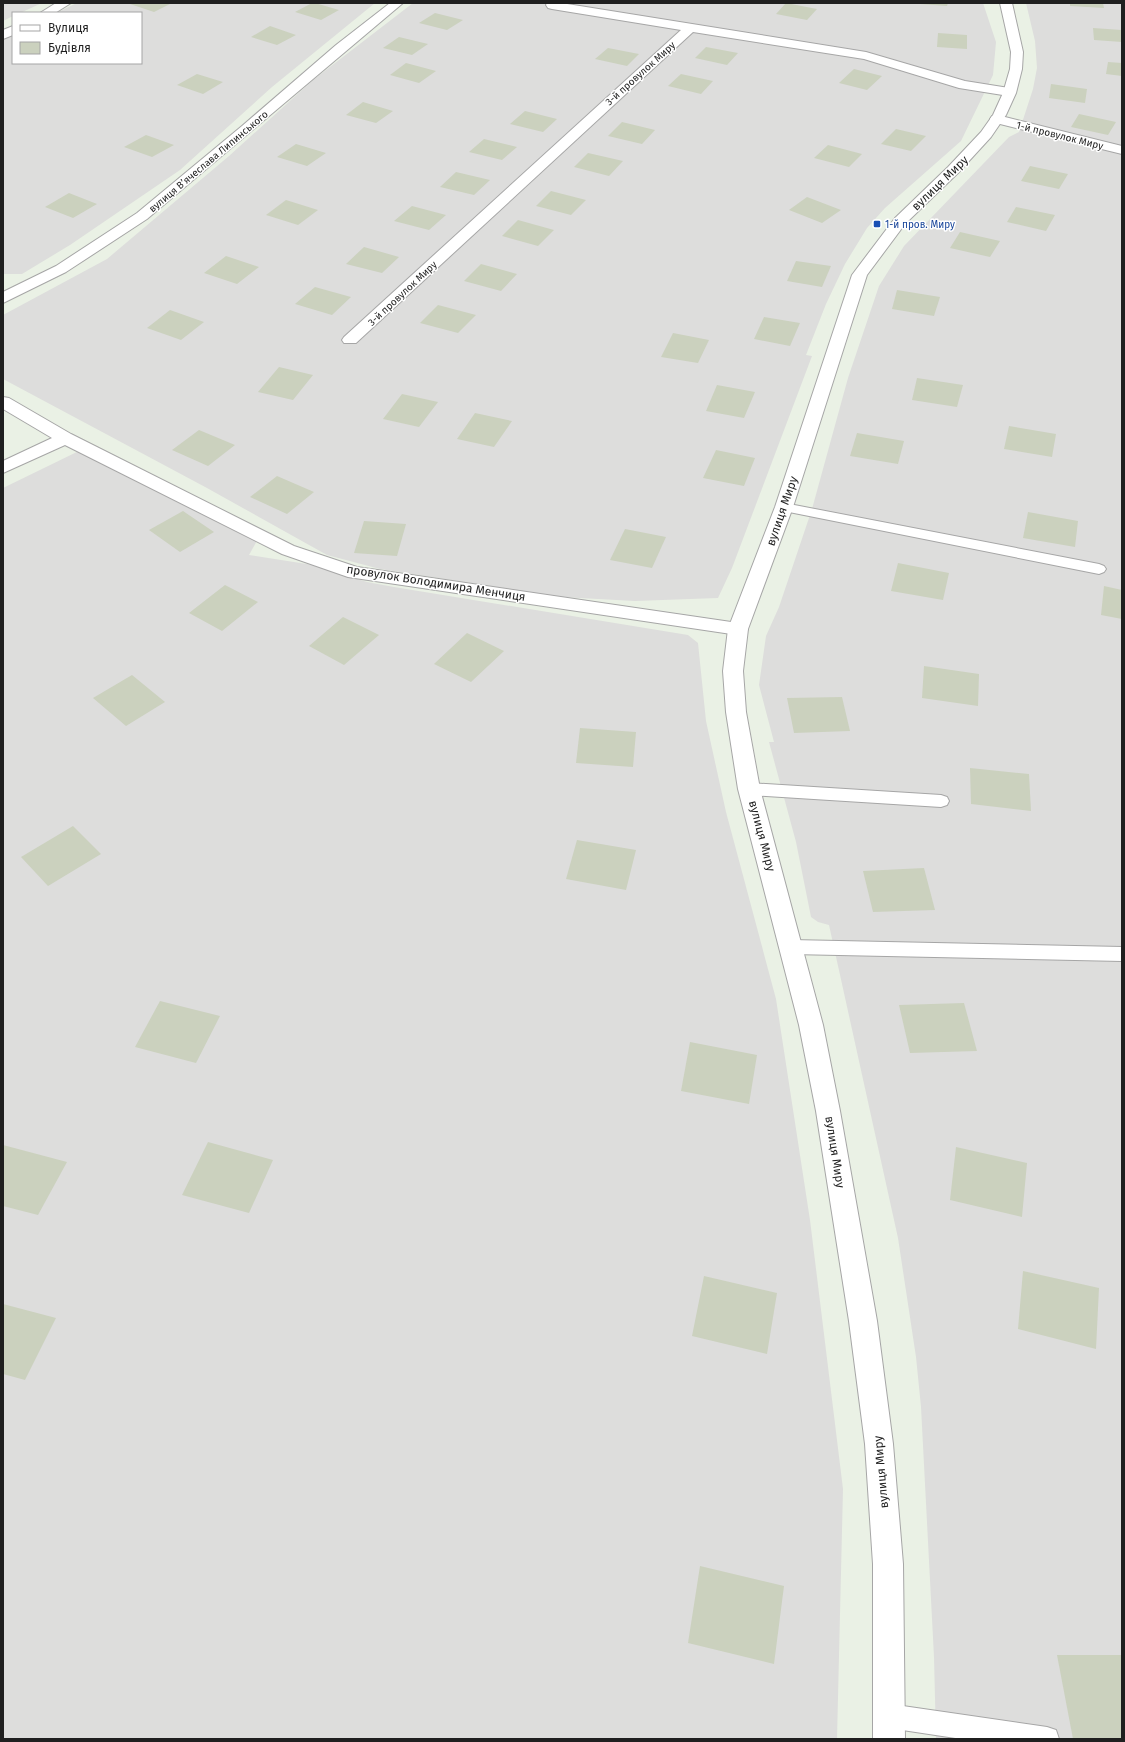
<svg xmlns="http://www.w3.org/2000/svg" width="1125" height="1742" font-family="'Fira Sans',sans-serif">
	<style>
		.residential { fill: #dddddc }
		.building { fill: #cbd1be }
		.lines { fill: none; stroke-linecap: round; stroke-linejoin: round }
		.service-casing { stroke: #a6a6a6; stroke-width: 2 }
		.minor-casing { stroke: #a6a6a6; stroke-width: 2 }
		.tertiary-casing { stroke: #a6a6a6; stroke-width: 2 }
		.service { fill: #fff; fill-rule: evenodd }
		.minor { fill: #fff; fill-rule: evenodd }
		.tertiary { fill: #fff; fill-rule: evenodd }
		.transit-dot { fill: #1a4fb4; stroke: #fff; stroke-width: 1.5 }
		.labels { text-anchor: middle; stroke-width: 3; stroke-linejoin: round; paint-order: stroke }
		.far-street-label { font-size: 10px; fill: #1f1f1f; stroke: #fff }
		.far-transit-label { font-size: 10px; fill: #164399; stroke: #fff; text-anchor: start }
		.street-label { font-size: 12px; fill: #1f1f1f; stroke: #fff }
	</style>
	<rect width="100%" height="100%" fill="#eaf1e5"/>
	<g class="residential">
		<polygon points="3,3 42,3 20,13 13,13 13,16 3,21"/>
		<polygon points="77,3 375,3 272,87 180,170 70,245 22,274 4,274 3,38 13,33 13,63 141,63 141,13 56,13"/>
		<polygon points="413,3 983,3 996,42 993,75 961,141 885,208 867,228 845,264 826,304 806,355 812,356 732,568 718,598 635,601 561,597 380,569 327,555 207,488 3,379 3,315 107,259 229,156 313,80"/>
		<polygon points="1026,3 1122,3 1122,1739 936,1739 934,1657 921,1407 916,1357 898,1238 829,925 818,922 811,917 796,842 769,742 774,742 759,685 766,636 779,607 812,509 848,378 879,286 904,246 1009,137 1019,132 1033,89 1037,68 1035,41"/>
		<polygon points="83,449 258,539 249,555 313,565 367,582 394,587 688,635 698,643 706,721 726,812 776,999 810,1220 843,1489 837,1739 3,1739 3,488"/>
	</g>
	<g class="building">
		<polygon points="132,3 172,3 154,12 130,4"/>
		<polygon points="312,3 315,3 339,10 321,20 295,12"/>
		<polygon points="786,3 817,9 807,20 776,14"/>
		<polygon points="920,3 948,3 947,6 920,4"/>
		<polygon points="1070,3 1103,3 1104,8 1070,6"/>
		<polygon points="435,13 463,20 447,30 419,23"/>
		<polygon points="270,26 296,35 277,45 251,37"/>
		<polygon points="1093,28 1122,30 1122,42 1094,40"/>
		<polygon points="938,33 967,35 967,49 937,47"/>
		<polygon points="399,37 428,44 412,55 383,48"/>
		<polygon points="706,47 738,53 727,65 695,58"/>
		<polygon points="608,48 639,54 627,66 595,59"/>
		<polygon points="1108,62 1122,63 1122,76 1106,74"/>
		<polygon points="406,63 436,71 419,83 390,75"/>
		<polygon points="854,69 882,76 867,90 839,83"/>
		<polygon points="197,74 223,82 203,94 177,85"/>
		<polygon points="681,74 713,81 701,94 668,86"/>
		<polygon points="1051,84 1087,89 1085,103 1049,98"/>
		<polygon points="363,102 393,111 376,123 346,115"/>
		<polygon points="525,111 557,119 543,132 510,124"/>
		<polygon points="1079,114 1116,122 1108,135 1071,127"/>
		<polygon points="622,122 655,130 642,144 608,136"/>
		<polygon points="896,129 926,136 911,151 881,144"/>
		<polygon points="146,135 174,145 152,157 124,147"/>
		<polygon points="484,139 517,147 502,160 469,152"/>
		<polygon points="296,144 326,153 307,166 277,157"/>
		<polygon points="828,145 862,154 849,167 814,158"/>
		<polygon points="588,153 623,161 609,176 574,167"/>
		<polygon points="1030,166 1068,174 1059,189 1021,181"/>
		<polygon points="456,172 490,180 474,195 440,187"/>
		<polygon points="551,191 586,200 571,215 536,206"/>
		<polygon points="69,193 97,204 73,218 45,207"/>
		<polygon points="807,197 841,210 822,223 789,210"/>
		<polygon points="286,200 318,210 298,225 266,215"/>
		<polygon points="412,206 446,215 429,230 394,221"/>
		<polygon points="1016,207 1055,215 1046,231 1007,222"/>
		<polygon points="518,220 554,230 538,246 502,236"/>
		<polygon points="960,232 1000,241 990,257 950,248"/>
		<polygon points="364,247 399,257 382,273 346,264"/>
		<polygon points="226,256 259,267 237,284 204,273"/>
		<polygon points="796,261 831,266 822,287 787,281"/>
		<polygon points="481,264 517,274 501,291 464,281"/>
		<polygon points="315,287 351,297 332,315 295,304"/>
		<polygon points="897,290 940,297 934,316 892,309"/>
		<polygon points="438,305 476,315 458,333 420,323"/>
		<polygon points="170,310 204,322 181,340 147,328"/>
		<polygon points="764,317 800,323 790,346 754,339"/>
		<polygon points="673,333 709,340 698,363 661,357"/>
		<polygon points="279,367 313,375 293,400 258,392"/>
		<polygon points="917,378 963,385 957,407 912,400"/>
		<polygon points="717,385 755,392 744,418 706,411"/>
		<polygon points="402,394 438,402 419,427 383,419"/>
		<polygon points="475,413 512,421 494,447 457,439"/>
		<polygon points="1009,426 1056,434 1052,457 1004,449"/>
		<polygon points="199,430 235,445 208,466 172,450"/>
		<polygon points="857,433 904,441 898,464 850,456"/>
		<polygon points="716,450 755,458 744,486 703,478"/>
		<polygon points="277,476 314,492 287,514 250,497"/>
		<polygon points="183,511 214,532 180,552 149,530"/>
		<polygon points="1028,512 1078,521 1075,547 1023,538"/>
		<polygon points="364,521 406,524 397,556 354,553"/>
		<polygon points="625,529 666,537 652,568 610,560"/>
		<polygon points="898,563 949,573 943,600 891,591"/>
		<polygon points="225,585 258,602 222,631 189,613"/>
		<polygon points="1104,586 1122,590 1122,619 1101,615"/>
		<polygon points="343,617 379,635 344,665 309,646"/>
		<polygon points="467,633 504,651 471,682 434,664"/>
		<polygon points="924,666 979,674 978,706 922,698"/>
		<polygon points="132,675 165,702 126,726 93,698"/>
		<polygon points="842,697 850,731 794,733 787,698"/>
		<polygon points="580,728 636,732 633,767 576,763"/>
		<polygon points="970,768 1029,774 1031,811 971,804"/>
		<polygon points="73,826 101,854 48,886 21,857"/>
		<polygon points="577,840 636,850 626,890 566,879"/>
		<polygon points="924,868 935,910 873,912 863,871"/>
		<polygon points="160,1001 220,1016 196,1063 135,1047"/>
		<polygon points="964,1003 977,1051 910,1053 899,1005"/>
		<polygon points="690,1042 757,1055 749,1104 681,1091"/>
		<polygon points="208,1142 273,1160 249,1213 182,1195"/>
		<polygon points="3,1145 67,1162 38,1215 3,1206"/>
		<polygon points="956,1147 1027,1163 1022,1217 950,1200"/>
		<polygon points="1023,1271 1099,1288 1096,1349 1018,1329"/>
		<polygon points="704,1276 777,1293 767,1354 692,1336"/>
		<polygon points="3,1304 56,1318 25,1380 3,1374"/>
		<polygon points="700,1566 784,1586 774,1664 688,1643"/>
		<polygon points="1057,1655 1122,1655 1122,1739 1073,1739"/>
	</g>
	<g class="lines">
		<g class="service-casing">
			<g id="service">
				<polygon points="784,503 1099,564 1104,566 1106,569 1104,572 1099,574 779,510 777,507 779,504"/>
				<polygon points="749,783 941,795 947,797 949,801 947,805 941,807 749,795 743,793 741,789 743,785"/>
				<polygon points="791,940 1122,947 1122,961 791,954 785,952 782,947 785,942"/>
				<polygon points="889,1704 1047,1727 1056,1730 1059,1739 962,1739 889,1728 880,1725 877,1716 880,1707"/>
			</g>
		</g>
		<g class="minor-casing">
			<g id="minor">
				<polygon points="56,3 71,3 55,13 40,13"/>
				<polygon points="390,3 403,3 147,219 66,272 3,303 3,292 56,266 137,213 242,126 336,45"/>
				<polygon points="547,3 561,3 866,52 965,81 1009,88 1015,92 1009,96 959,88 864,59 693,32 356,343 344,343 342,340 344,337 681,30 552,9 548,8 546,5"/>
				<polygon points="13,26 13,35 3,39 3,30"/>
				<polygon points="997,115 1122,146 1122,154 992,122 990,119 992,116"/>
				<polygon points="3,397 9,398 71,434 294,546 357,567 738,623 745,624 748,629 745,634 738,635 348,577 282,554 65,445 3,473 3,461 52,438 3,409"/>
			</g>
		</g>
		<g class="tertiary-casing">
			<polygon id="tertiary" points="1000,3 1012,3 1023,52 1022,69 1016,93 1006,115 991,137 958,173 905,224 867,275 793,507 748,629 743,671 746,712 760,789 823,1025 840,1111 877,1321 893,1444 903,1564 905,1739 873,1739 873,1564 865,1444 849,1321 816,1111 799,1025 738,789 726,712 723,671 728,629 775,507 852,275 895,218 948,167 981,132 993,115 1003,93 1010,69 1011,52"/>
		</g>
		<use href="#service" class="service"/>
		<use href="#minor" class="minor"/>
		<use href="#tertiary" class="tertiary"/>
	</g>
	<rect class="transit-dot" x="873" y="220" width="8" height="8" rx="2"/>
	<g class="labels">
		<g class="far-street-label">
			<text transform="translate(640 73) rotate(-42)" y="4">3-й провулок Миру</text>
			<text transform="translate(1060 135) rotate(14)" y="4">1-й провулок Миру</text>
			<text transform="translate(208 161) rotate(-40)" y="4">вулиця Вʼячеслава Липинського</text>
			<text transform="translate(402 293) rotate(-43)" y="4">3-й провулок Миру</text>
		</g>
		<g class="far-transit-label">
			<text x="885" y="228">1-й пров. Миру</text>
		</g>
		<g class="street-label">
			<text transform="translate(940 183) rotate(-44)" y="4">вулиця Миру</text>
			<text transform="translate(782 511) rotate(-71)" y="4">вулиця Миру</text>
			<text transform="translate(436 583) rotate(9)" y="4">провулок Володимира Менчиця</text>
			<text transform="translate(762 836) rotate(75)" y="4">вулиця Миру</text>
			<text transform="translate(835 1152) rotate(81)" y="4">вулиця Миру</text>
			<text transform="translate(881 1472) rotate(-95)" y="4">вулиця Миру</text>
		</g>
	</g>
	<rect width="1125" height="1742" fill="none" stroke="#1f1f1f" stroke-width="8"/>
	<rect x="12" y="12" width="130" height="52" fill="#ffffff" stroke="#a5a5a5"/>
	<rect x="20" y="25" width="20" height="6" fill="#ffffff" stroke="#a5a5a5"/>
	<text x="48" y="32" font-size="12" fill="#1f1f1f">Вулиця</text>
	<rect x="20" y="42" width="20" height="12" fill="#cbd1be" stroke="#a5a5a5"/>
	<text x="48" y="52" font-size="12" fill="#1f1f1f">Будівля</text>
</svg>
